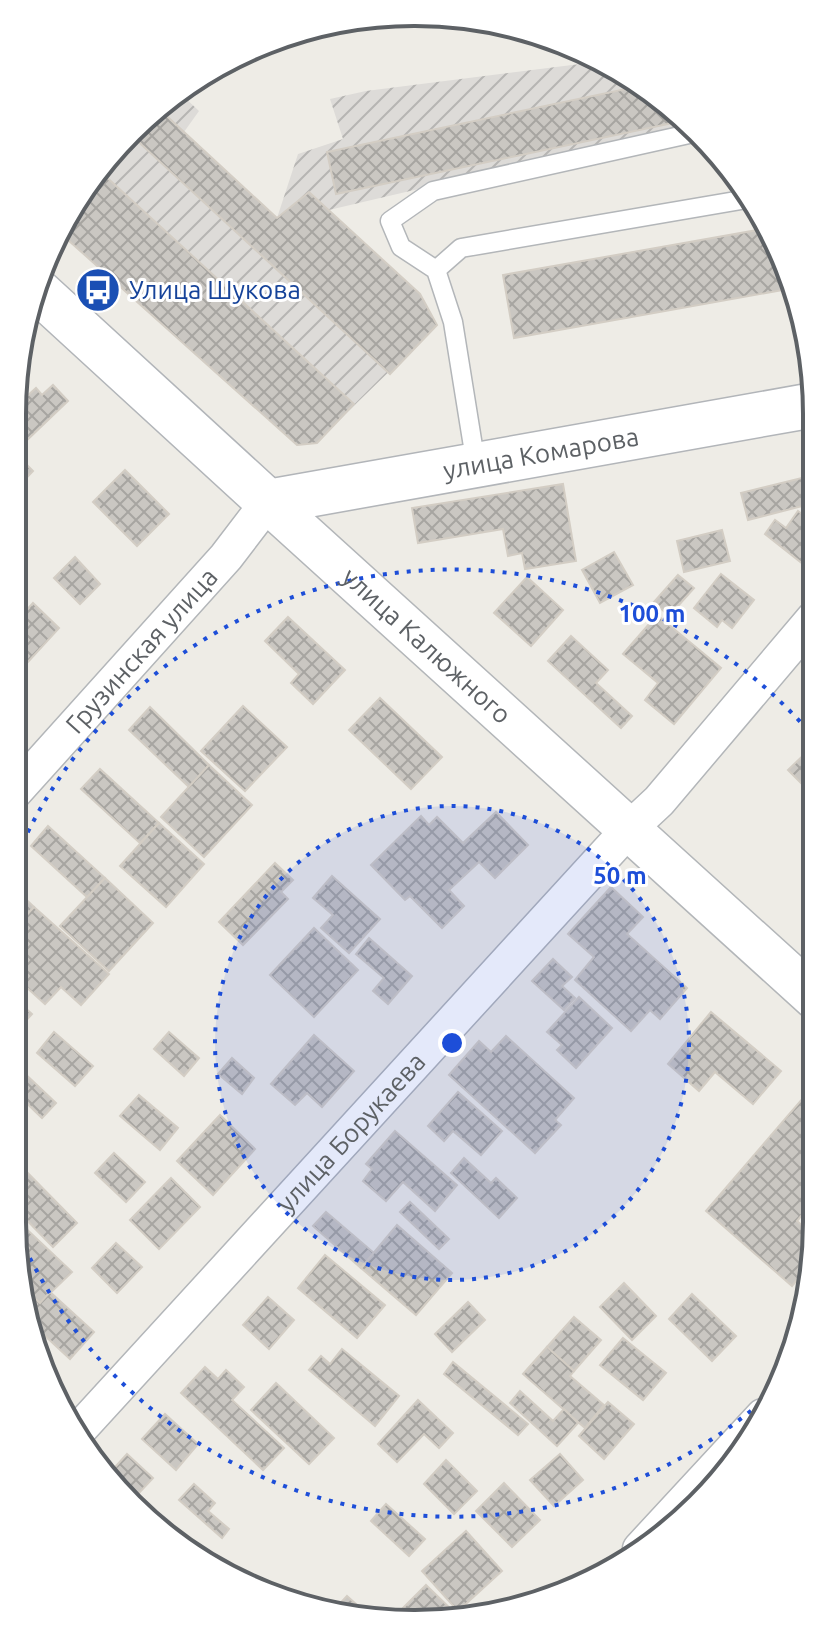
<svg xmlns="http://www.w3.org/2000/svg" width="829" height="1636" font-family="Ubuntu,sans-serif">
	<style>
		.industrial { fill: url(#industrial-furrows) }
		.building { fill: url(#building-cross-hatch); stroke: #d3cdc4; stroke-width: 2 }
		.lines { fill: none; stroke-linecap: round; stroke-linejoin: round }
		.service-casing { stroke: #b3b6b9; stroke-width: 21 }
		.minor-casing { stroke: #b3b6b9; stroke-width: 37 }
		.tertiary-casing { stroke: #b3b6b9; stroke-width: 45 }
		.secondary-casing { stroke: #b2b5b9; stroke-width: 47 }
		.service { stroke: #fff; stroke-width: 18 }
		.minor { stroke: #fff; stroke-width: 34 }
		.tertiary { stroke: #fff; stroke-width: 42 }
		.secondary { stroke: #fff; stroke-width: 44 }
		.ring { fill: none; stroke: #1d4ed8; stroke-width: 4; stroke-dasharray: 4 8 }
		.labels { text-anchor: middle; stroke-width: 6; stroke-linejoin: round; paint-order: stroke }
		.transit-label { font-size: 26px; fill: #164399; stroke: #fff; text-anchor: start }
		.street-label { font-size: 26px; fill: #5d6165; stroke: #fff }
		.rim { fill: none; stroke: #5d6165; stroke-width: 4 }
		.centre { fill: #1d4ed8; stroke: #fff; stroke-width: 4 }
		.ring-label { font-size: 24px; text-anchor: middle; font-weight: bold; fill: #1d4ed8; stroke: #fff; stroke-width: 6; stroke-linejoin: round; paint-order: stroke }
	</style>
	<defs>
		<pattern id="industrial-furrows" width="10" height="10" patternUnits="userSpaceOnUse" patternTransform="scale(2)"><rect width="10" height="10" fill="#dddbd8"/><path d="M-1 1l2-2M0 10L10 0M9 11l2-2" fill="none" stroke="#b6b5b3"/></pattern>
		<pattern id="building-cross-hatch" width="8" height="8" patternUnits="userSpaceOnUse" patternTransform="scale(2)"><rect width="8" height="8" fill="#cac7c2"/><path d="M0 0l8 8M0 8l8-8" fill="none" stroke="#a7a5a1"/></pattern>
	</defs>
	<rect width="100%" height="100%" fill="#eeece6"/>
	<polygon class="industrial" points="604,61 680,112 691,125 329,210 420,294 437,325 330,429 82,200 149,112 181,94 199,111 184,132 277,218 298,154 343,139 330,99 366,91"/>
	<g class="building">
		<polygon points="640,86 687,120 336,194 327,152"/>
		<polygon points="157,107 277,218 309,192 420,294 437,325 390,374 131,135"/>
		<polygon points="102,173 354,404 317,443 297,445 58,231"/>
		<polygon points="769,228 787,261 794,288 514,338 503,275"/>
		<polygon points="53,385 68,401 25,442 13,429 13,409 36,388 42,395"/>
		<polygon points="17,455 33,471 13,492 13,459"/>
		<polygon points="125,470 169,514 137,546 93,502"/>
		<polygon points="814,475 814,503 748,520 741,493"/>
		<polygon points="563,484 576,561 525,569 522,553 508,556 503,529 418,543 412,508"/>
		<polygon points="798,511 814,523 814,550 803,564 765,534 775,520 786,528"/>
		<polygon points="722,530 730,561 684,572 677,541"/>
		<polygon points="614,552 633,585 600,603 582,570"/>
		<polygon points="75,557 100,584 80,604 54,578"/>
		<polygon points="721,574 754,600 732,628 722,620 717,627 694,608"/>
		<polygon points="678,575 694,588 669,616 654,602"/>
		<polygon points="527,577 563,610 531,646 494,613"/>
		<polygon points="33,603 59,628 26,664 13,652 13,625"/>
		<polygon points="657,615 721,668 674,724 645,700 658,683 623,654"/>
		<polygon points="288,617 345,670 313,704 291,683 299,674 265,641"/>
		<polygon points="571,636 608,670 596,683 632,716 621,728 548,661"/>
		<polygon points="380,698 442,757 411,789 349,730"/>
		<polygon points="243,706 287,747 245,791 201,751"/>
		<polygon points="150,707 209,765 189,787 129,730"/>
		<polygon points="811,748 815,752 815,797 788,770"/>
		<polygon points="209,765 252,805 204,857 161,817"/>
		<polygon points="100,769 159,823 140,843 81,789"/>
		<polygon points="496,812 528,845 495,878 479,862 449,890 464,906 442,928 410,896 405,900 371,865 421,816 429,825 437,817 463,843"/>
		<polygon points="159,823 204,864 166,907 120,866"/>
		<polygon points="48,826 105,878 87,897 31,846"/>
		<polygon points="275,863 293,880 281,892 288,899 243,945 219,922"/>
		<polygon points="332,876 380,919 349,953 321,928 333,915 313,898"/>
		<polygon points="105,878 153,923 109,971 60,926"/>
		<polygon points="12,886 34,907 13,930 12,929"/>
		<polygon points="611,887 643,917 627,934 687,988 660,1019 650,1010 631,1031 575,980 594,957 568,934"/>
		<polygon points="34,907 109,974 81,1005 61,987 45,1004 12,974 15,948 12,931"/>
		<polygon points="314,928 358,970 314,1017 270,975"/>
		<polygon points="369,938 412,976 388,1004 373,991 384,978 356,954"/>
		<polygon points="553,959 572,977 562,986 575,998 564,1010 532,981"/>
		<polygon points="12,996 32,1014 12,1036"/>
		<polygon points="579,997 612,1028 576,1068 557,1050 562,1045 547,1032"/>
		<polygon points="711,1012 781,1071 753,1104 715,1072 699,1091 668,1064"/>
		<polygon points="54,1032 93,1066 75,1086 37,1053"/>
		<polygon points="169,1032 199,1058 184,1076 154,1049"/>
		<polygon points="314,1035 354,1071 322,1107 307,1093 295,1105 271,1084"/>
		<polygon points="506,1036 574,1098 555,1120 561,1125 535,1153 449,1075 479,1041 491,1052"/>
		<polygon points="232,1058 254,1078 242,1094 218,1074"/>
		<polygon points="20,1069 56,1103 42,1118 12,1089 12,1077"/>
		<polygon points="816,1083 816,1198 797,1221 816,1238 816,1247 812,1262 792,1286 706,1211"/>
		<polygon points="458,1092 502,1131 481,1155 453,1131 444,1141 428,1126"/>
		<polygon points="139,1095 178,1128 160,1150 120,1116"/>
		<polygon points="220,1115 255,1149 213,1195 177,1161"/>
		<polygon points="395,1131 457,1185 435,1211 403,1182 386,1201 363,1181 372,1169 366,1164"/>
		<polygon points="114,1153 145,1182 126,1202 95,1173"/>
		<polygon points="13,1158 77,1223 53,1247 12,1205"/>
		<polygon points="464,1158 491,1183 496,1178 517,1198 499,1218 451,1173"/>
		<polygon points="171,1178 200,1207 159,1249 130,1220"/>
		<polygon points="410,1202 449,1239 439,1249 400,1212"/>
		<polygon points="326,1212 374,1253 361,1268 313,1226"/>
		<polygon points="20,1223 72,1272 40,1303 23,1288 13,1230"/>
		<polygon points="397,1225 452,1273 416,1315 361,1268"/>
		<polygon points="116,1243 142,1267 117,1293 92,1268"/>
		<polygon points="325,1255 385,1305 357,1338 298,1288"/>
		<polygon points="624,1283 656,1316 632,1340 600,1307"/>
		<polygon points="23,1288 40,1303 50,1292 94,1332 70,1359 29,1321"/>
		<polygon points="692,1294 736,1336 712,1361 669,1319"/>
		<polygon points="268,1297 294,1320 269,1349 243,1325"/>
		<polygon points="468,1302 485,1320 452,1352 435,1334"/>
		<polygon points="574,1317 601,1340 574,1371 547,1347"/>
		<polygon points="623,1338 666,1373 643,1400 600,1365"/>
		<polygon points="547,1347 574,1371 570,1376 604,1405 585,1428 523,1374"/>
		<polygon points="33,1349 51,1366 45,1373"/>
		<polygon points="342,1349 399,1396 375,1426 309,1370 321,1356 330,1364"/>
		<polygon points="453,1362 528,1424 518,1435 444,1374"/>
		<polygon points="205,1367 218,1379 226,1370 244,1387 232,1400 284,1448 263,1470 181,1393"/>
		<polygon points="276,1383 334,1438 309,1464 251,1410"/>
		<polygon points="520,1391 553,1421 564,1409 578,1423 557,1446 510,1403"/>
		<polygon points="418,1400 453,1433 439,1448 424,1434 397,1462 378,1444"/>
		<polygon points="608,1402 634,1424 604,1459 579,1436"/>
		<polygon points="165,1414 198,1444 176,1470 142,1439"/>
		<polygon points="127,1454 153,1478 137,1495 151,1508 146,1514 106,1477"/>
		<polygon points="560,1454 583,1480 554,1506 530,1480"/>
		<polygon points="446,1460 477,1491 454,1514 424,1484"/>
		<polygon points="504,1483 540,1520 512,1547 476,1511"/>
		<polygon points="194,1484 215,1503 208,1511 229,1529 222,1538 179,1500"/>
		<polygon points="386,1504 425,1539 409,1556 371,1521"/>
		<polygon points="466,1531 502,1571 458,1611 422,1571"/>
		<polygon points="426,1585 456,1614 451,1620 411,1617 402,1609"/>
		<polygon points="347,1596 367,1614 334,1610"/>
		<polygon points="461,1609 471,1619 451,1620 456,1614"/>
	</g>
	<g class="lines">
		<g class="service-casing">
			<g id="service">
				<polyline points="436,270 461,248 753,198"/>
				<polyline points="476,465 453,322 436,270 401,247 390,221 433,191 698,132"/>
			</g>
		</g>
		<g class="minor-casing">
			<g id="minor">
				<path id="s1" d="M12,795L226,557L268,502"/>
				<path id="s2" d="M77,1432L629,829L659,801L814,618"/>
				<polyline points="640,1549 763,1416"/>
			</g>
		</g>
		<g class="tertiary-casing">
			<g id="tertiary">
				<path id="s3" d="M268,502L815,998"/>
			</g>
		</g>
		<g class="secondary-casing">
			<g id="secondary">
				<path id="s4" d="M39,292L268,502L814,405"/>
			</g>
		</g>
		<use href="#service" class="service"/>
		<use href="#minor" class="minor"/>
		<use href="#tertiary" class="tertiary"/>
		<use href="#secondary" class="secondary"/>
	</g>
	<circle cx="452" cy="1043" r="237" fill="#1d4ed8" fill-opacity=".12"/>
	<g class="ring">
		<circle cx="452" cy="1043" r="237"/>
		<path d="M778 1387A474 474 0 0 1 13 1221M13 865A474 474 0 0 1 812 735"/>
	</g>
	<defs>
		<g id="bus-disc" transform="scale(2.3)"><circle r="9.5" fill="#1a4fb4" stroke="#fff"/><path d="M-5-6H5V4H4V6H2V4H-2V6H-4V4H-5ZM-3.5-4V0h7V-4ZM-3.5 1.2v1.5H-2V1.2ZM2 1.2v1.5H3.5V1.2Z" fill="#fff"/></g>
	</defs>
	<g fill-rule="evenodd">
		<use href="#bus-disc" x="98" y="290"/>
	</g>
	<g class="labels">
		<g class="transit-label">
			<text x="129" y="299">Улица Шукова</text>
		</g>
		<g class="street-label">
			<text dy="9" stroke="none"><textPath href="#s4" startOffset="588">улица Комарова</textPath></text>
			<text dy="9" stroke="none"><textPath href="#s3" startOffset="214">улица Калюжного</textPath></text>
			<text dy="9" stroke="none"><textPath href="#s1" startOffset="194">Грузинская улица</textPath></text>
			<text dy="9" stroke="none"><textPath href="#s2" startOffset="406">улица Борукаева</textPath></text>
		</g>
	</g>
	<path d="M0 0H829V1636H0ZM414 26H415A388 388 0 0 1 803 414V1222A388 388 0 0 1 415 1610H414A388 388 0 0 1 26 1222V414A388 388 0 0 1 414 26Z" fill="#fff" fill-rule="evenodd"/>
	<path class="rim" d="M414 26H415A388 388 0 0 1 803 414V1222A388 388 0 0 1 415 1610H414A388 388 0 0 1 26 1222V414A388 388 0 0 1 414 26Z"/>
	<circle cx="452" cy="1043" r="12" class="centre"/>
	<g class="ring-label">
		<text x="652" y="622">100 m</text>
		<text x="620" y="884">50 m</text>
	</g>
</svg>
